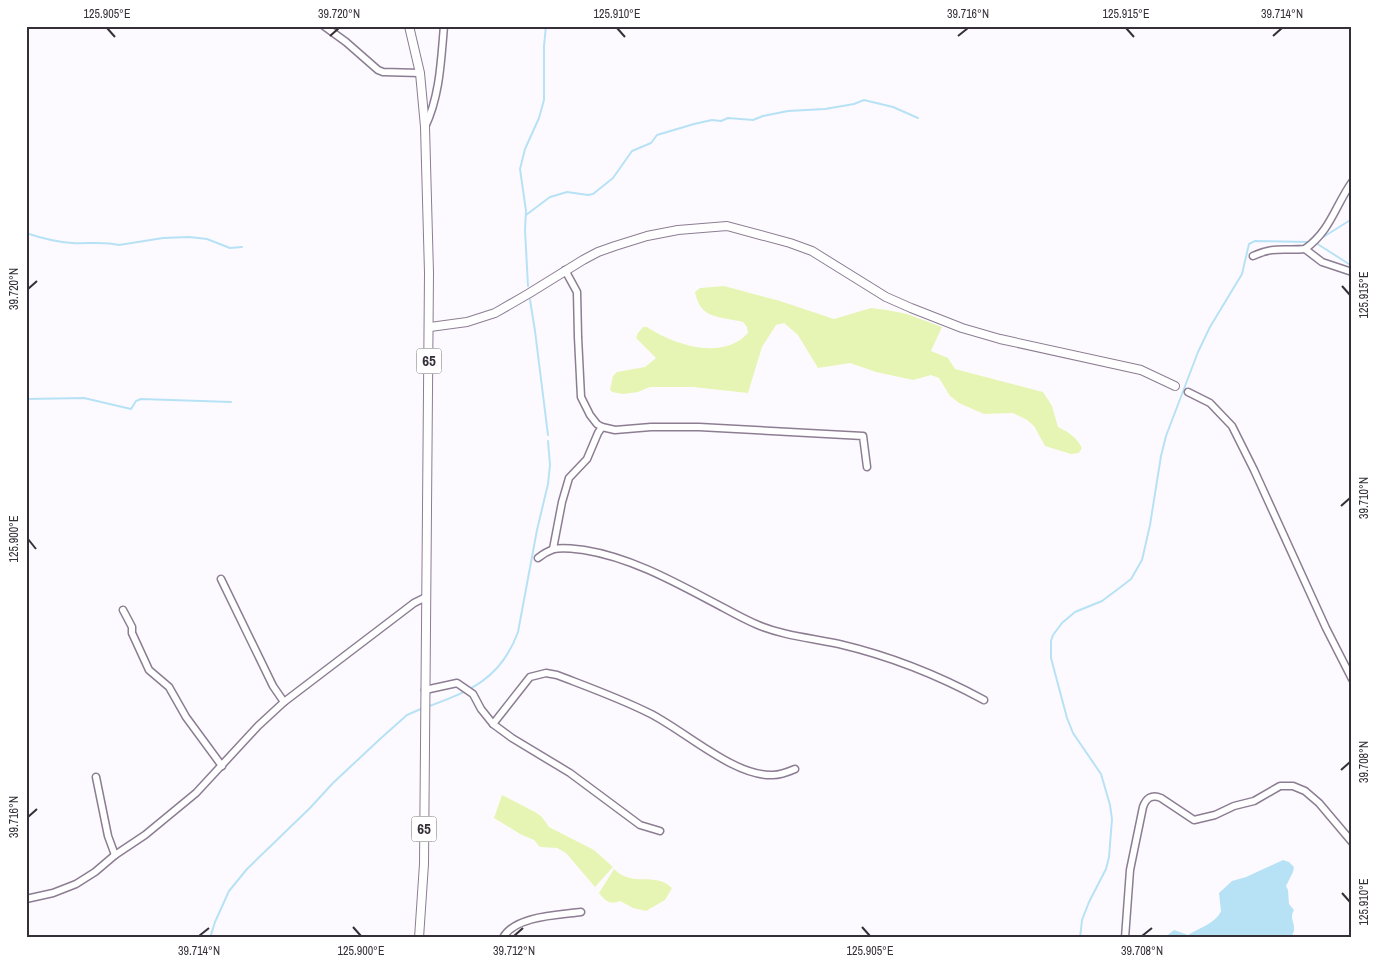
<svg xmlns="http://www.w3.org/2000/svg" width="1378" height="964" font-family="'Archivo Narrow',sans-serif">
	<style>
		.green { fill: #e6f5b4 }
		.water { fill: #b7e2f5 }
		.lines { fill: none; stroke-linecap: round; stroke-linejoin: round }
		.stream { stroke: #b7e2f5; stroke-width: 2 }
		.minor-casing { stroke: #8c7d93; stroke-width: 9 }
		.major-casing { stroke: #8c7d93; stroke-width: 10 }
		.minor { stroke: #fff; stroke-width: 6 }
		.major { stroke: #fff; stroke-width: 8 }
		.ticks { fill: none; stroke: #352f38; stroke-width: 2 }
		.labels { text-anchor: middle; stroke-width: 5; stroke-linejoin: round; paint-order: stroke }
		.shield { fill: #fff; stroke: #726d74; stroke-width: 1 }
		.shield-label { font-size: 15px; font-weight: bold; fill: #352f38 }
		.neatline { fill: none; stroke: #352f38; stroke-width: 2 }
		.ticks-label { font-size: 12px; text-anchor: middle; fill: #352f38 }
	</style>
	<rect width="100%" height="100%" fill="#fdfaff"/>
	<g class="green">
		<path d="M724,286L780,301L834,319L871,308L887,310L907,314L942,327L931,351L948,358L955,369L1043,392L1052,406L1058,427C1069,432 1077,438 1082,448L1079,453L1071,454L1045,446L1034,426L1027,420L1013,413L984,414L959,403L950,396L939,378L931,375L913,380L876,372L850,363L818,368L798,335L784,323L776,325L762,347L748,393L693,387H650L638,392L623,394L612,392L610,390L613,376L617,372L645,367L656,358L636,338L638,333L643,327H647C674,345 723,361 748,333L747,327L743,322C720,316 700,320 695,292L700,288Z"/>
		<polygon points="502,795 535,812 542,817 549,827 594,850 613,867 595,887 566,853 557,848 540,847 534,840 520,834 494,818"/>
		<path d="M614,869C632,888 655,871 672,888L665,900L646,911L633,908L620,901C610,905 605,901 599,893Z"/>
	</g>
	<path class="water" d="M1283,860L1289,862L1294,867L1293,872L1286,886L1288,890L1289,904L1294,910C1289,919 1295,922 1294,930C1293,937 1291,930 1294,938H1164L1174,930L1188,935C1199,928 1216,923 1221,911L1219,893L1232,881L1246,877Z"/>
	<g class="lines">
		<g class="stream">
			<polyline points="526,215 550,197 557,195 567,192 588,195 593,194 613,178 632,151 651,143 657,135 694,124 712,120 721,121 728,118 753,120 763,116 788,111 825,109 854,104 864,100 893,107 918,118"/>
			<path d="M26,233C41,238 56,242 72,243C87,244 104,241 119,245L163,238L189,237L207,239L230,248L242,247"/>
			<polyline points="1320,239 1352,219"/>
			<polyline points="1316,243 1352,266"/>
			<polyline points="528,286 525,230 526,211 520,169 525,149 539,118 544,100 544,46 546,26"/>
			<polyline points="530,300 535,331 548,435"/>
			<polyline points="26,399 84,398 131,409 136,401 141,399 231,402"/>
			<path d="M427,707C470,691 501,679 518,632L537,530L548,484L550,465L548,441"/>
			<polyline points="210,938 215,922 229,891 247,869 310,808 333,783 380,739 407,715 423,708"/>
			<polyline points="1080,938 1082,920 1089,902 1106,869 1109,857 1112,819 1110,805 1101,774 1073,733 1067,718 1051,658 1051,641 1053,635 1062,623 1075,612 1102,601 1122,586 1131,579 1142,560 1150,525 1161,456 1166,436 1198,352 1210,327 1242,274 1249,244 1255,241 1309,242"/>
		</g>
		<g class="minor-casing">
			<g id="minor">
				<polyline points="324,26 346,42 378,70 383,72 420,73"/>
				<path d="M425,127C440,96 441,60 444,26"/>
				<polyline points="1305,249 1322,262 1352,272"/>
				<path d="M1253,256C1274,246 1284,251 1305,249C1331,230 1335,206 1352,182"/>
				<polyline points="565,270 577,292 578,337 581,397 590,415 597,424 602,427 615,430 651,427 699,427 863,436 867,467"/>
				<polyline points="1188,392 1210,403 1232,426 1254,470 1326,628 1352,679"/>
				<polyline points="553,549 562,502 569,478 587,459 598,433 602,427"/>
				<path d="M538,558C543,554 548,551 554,549C564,547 575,549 584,550C634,558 680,585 724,608C735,614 746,620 758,625C784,636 812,638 839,644C890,656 938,675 984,700"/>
				<polyline points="221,579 273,686 284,702"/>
				<polyline points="123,610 132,627 132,633 149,670 169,687 186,717 222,766"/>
				<polyline points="425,690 457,683 473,694 481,709 493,724 512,738 570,773 640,825 660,831"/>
				<path d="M493,724L530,677L546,673L557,675C588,687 619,698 649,713C684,730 734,777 773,775C781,775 788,772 795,769"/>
				<polyline points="96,777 108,836 115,855"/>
				<polyline points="26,899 53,893 76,884 95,872 115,855 145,835 196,793 258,726 284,702 414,603 426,597"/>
				<path d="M503,938C514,916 558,915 581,912"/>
				<path d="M1125,938L1130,870L1143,807C1146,798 1152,794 1161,798L1194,820L1215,815L1234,806L1254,801L1280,786H1293L1305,791L1319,803L1352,842"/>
			</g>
		</g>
		<g class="major-casing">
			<g id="major">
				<polyline points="409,26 420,73 425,127 429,273 424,864 419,938"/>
				<polyline points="430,327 467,322 495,313 528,294 583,260 598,252 615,246 647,236 678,230 727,226 790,243 812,251 886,297 911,308 962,328 1000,339 1141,370 1175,386"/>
			</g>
		</g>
		<use href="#minor" class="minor"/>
		<use href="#major" class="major"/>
	</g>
	<path class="ticks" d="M107,28L115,37M617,28L625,37M1126,28L1134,37M330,36L339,28M958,36L968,28M1273,36L1282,28M1342,286L1350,295M28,289L37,281M1341,506L1350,498M28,539L36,549M1341,770L1350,762M28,817L37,809M1342,893L1350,902M353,927L361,936M862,927L870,936M199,936L209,928M514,936L523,928M1142,936L1152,928"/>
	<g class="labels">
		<g class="shield">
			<rect x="416.5" y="348.5" width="25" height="25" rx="4"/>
			<rect x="411.5" y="816.5" width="25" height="25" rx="4"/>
		</g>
		<g class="shield-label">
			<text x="429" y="366">65</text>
			<text x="424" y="834">65</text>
		</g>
	</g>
	<rect width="1378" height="964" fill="none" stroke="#ffffff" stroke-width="55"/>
	<rect x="28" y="28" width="1322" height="908" class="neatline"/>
	<g class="ticks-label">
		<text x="107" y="18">125.905°E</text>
		<text x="339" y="18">39.720°N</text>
		<text x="617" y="18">125.910°E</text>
		<text x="968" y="18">39.716°N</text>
		<text x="1126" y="18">125.915°E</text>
		<text x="1282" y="18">39.714°N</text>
		<text transform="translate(14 289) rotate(-90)" y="4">39.720°N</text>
		<text transform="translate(1364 295) rotate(-90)" y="4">125.915°E</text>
		<text transform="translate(1364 498) rotate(-90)" y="4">39.710°N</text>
		<text transform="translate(14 539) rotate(-90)" y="4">125.900°E</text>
		<text transform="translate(1364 762) rotate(-90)" y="4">39.708°N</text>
		<text transform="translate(14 817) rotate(-90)" y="4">39.716°N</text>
		<text transform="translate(1364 902) rotate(-90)" y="4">125.910°E</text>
		<text x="199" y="955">39.714°N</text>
		<text x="361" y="955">125.900°E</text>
		<text x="514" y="955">39.712°N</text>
		<text x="870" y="955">125.905°E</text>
		<text x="1142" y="955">39.708°N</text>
	</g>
</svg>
